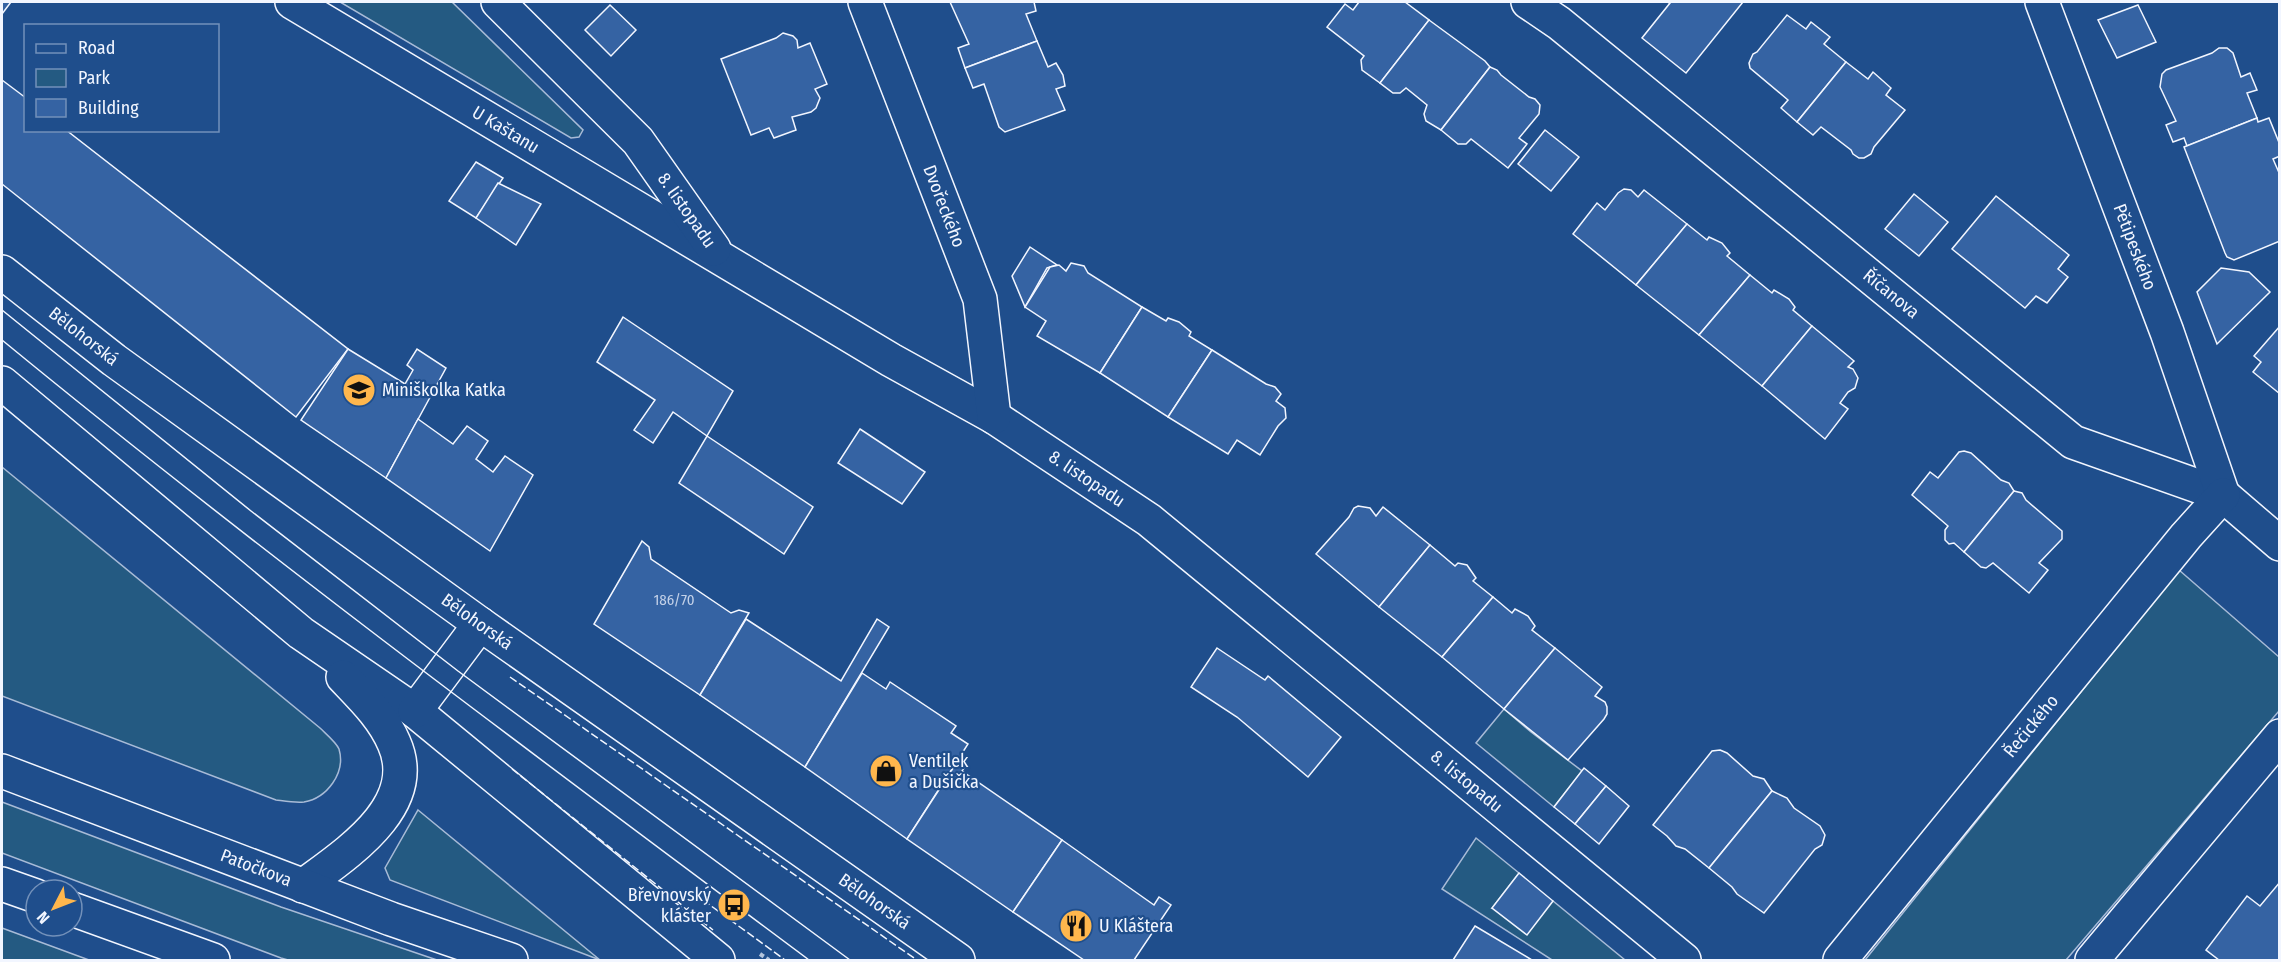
<svg xmlns="http://www.w3.org/2000/svg" width="2281" height="962" font-family="'Fira Sans Condensed',sans-serif">
	<style>
		.green { fill: #245a82; stroke: #a8bbd7; stroke-width: 1.5 }
		.building { fill: #3563a3; stroke: #f2f6ff; stroke-width: 1.5 }
		.lines { fill: none; stroke-linecap: round; stroke-linejoin: round }
		.minor-casing { stroke: #f2f6ff; stroke-width: 36 }
		.major-casing { stroke: #f2f6ff; stroke-width: 36 }
		.path { stroke: #b3c4dc; stroke-width: 4; stroke-dasharray: 4.5 3; stroke-linecap: butt }
		.minor { stroke: #1f4e8c; stroke-width: 33 }
		.major { stroke: #1f4e8c; stroke-width: 33 }
		.tram { stroke: #f2f6ff; stroke-width: 1.5 }
		.fence { stroke: #f2f6ff; stroke-width: 1.5; stroke-dasharray: 8 3; stroke-linecap: butt }
		.labels { text-anchor: middle; stroke-width: 4.5; stroke-linejoin: round; paint-order: stroke }
		.number-label { font-size: 15px; fill: #c3d1e8 }
		.street-label { font-size: 18px; fill: #f2f6ff; stroke: #1f4e8c }
		.poi-label { font-size: 18px; fill: #f2f6ff; stroke: #1f4e8c; text-anchor: start }
	</style>
	<rect width="100%" height="100%" fill="#1f4e8c"/>
	<g class="green">
		<polygon points="340,2 452,2 583,130 579,137 571,138"/>
		<path d="M2,467L320,728C326,734 336,742 339,749C346,773 327,798 304,802C295,803 284,801 276,800L2,696Z"/>
		<polygon points="2179,570 2279,657 2279,711 2066,960 1865,960"/>
		<polygon points="1504,709 1531,732 1582,771 1554,807 1476,743"/>
		<polygon points="2,802 281,907 437,960 288,960 281,958 2,853"/>
		<polygon points="418,810 600,960 390,880 385,868"/>
		<polygon points="1476,838 1519,873 1492,908 1553,901 1625,960 1552,960 1442,889"/>
		<polygon points="2,928 89,960 2,960"/>
	</g>
	<g class="building">
		<polygon points="2,2 11,2 2,14"/>
		<polygon points="950,2 1034,2 1036,11 1026,14 1037,41 965,68 958,48 969,44"/>
		<polygon points="1359,2 1405,2 1429,20 1380,83 1362,70 1361,60 1364,56 1327,27 1345,4 1353,10"/>
		<polygon points="1667,2 1743,2 1686,73 1642,38 1670,3"/>
		<polygon points="610,5 636,30 611,56 585,30"/>
		<polygon points="2138,5 2156,42 2117,58 2098,20"/>
		<polygon points="1787,15 1806,29 1811,22 1830,37 1824,44 1846,62 1797,122 1781,108 1788,100 1750,68 1749,63 1753,54 1757,52"/>
		<polygon points="1429,20 1485,61 1490,67 1441,130 1426,121 1424,114 1427,105 1406,88 1400,93 1393,93 1380,83"/>
		<polygon points="783,33 793,36 797,40 798,48 810,43 827,84 815,89 820,98 816,108 811,112 792,117 796,130 774,138 769,128 751,135 721,59 776,38"/>
		<polygon points="1037,41 1048,67 1056,63 1063,75 1065,86 1056,89 1065,110 1005,132 999,127 984,84 973,88 965,68"/>
		<polygon points="2219,48 2227,48 2233,53 2241,77 2250,73 2257,90 2247,93 2257,118 2187,146 2184,138 2173,142 2166,125 2176,121 2160,87 2162,74 2166,70 2212,53"/>
		<polygon points="1846,62 1868,79 1873,72 1891,88 1886,95 1905,110 1874,147 1871,154 1864,158 1859,158 1853,154 1851,150 1821,127 1813,135 1797,122"/>
		<polygon points="1490,67 1497,70 1501,75 1529,97 1535,99 1540,105 1539,114 1519,138 1527,144 1508,168 1471,139 1466,144 1458,144 1441,130"/>
		<polygon points="2,80 26,98 26,130 66,130 348,349 296,417 2,184"/>
		<polygon points="2257,118 2258,122 2269,118 2280,145 2280,156 2273,159 2280,175 2280,241 2234,260 2227,257 2225,253 2184,147"/>
		<polygon points="1545,130 1579,157 1551,191 1518,164"/>
		<polygon points="476,162 503,178 476,218 449,201"/>
		<polygon points="498,183 541,204 516,245 476,218"/>
		<polygon points="1624,189 1631,190 1638,197 1644,190 1687,224 1636,285 1573,234 1597,203 1605,210 1618,193"/>
		<polygon points="1914,194 1948,222 1919,256 1885,229"/>
		<polygon points="1996,196 2069,255 2058,269 2068,277 2047,303 2036,296 2025,308 1952,249"/>
		<polygon points="1687,224 1707,240 1709,237 1722,243 1730,253 1727,256 1750,275 1699,335 1636,285"/>
		<polygon points="1030,247 1057,265 1047,268 1025,307 1012,276"/>
		<polygon points="1071,263 1084,266 1088,273 1142,307 1100,373 1037,336 1046,321 1025,307 1050,267 1059,265 1066,271"/>
		<polygon points="2221,268 2249,272 2270,292 2217,344 2197,292"/>
		<polygon points="1750,275 1772,293 1774,290 1789,299 1795,307 1793,310 1812,326 1762,386 1699,335"/>
		<polygon points="1142,307 1166,321 1168,318 1179,322 1191,332 1189,336 1212,350 1168,417 1100,373"/>
		<polygon points="623,317 733,391 707,436 673,412 653,443 634,430 655,400 597,362"/>
		<polygon points="1812,326 1854,361 1848,367 1853,369 1858,378 1855,388 1848,392 1840,403 1848,409 1825,439 1762,386"/>
		<polygon points="2280,326 2280,394 2253,372 2261,362 2254,356"/>
		<polygon points="348,349 405,384 413,370 407,365 417,349 446,368 386,478 301,420"/>
		<polygon points="1212,350 1266,384 1275,387 1281,394 1276,401 1285,408 1286,418 1278,426 1260,455 1237,440 1228,454 1168,417"/>
		<polygon points="418,419 453,444 467,426 488,441 476,459 493,472 505,456 533,475 490,551 386,478"/>
		<polygon points="860,429 925,472 902,504 838,463"/>
		<polygon points="707,436 813,507 784,554 679,483"/>
		<polygon points="1964,451 1971,453 2001,480 2009,483 2014,491 1964,552 1954,543 1949,544 1945,540 1945,530 1948,526 1912,495 1930,472 1938,478 1959,452"/>
		<polygon points="2014,491 2022,493 2026,500 2062,531 2062,539 2039,563 2048,570 2029,593 1993,563 1986,568 1981,567 1964,552"/>
		<polygon points="1358,506 1370,508 1376,516 1383,507 1430,545 1379,607 1316,554 1349,517 1354,508"/>
		<polygon points="642,541 649,547 651,559 731,613 739,610 749,613 700,695 594,624"/>
		<polygon points="1430,545 1455,566 1458,563 1467,565 1476,578 1473,581 1493,597 1442,657 1379,607"/>
		<polygon points="1493,597 1512,613 1515,609 1528,616 1535,626 1532,630 1555,648 1504,709 1442,657"/>
		<polygon points="746,619 841,681 877,619 889,627 805,767 700,695"/>
		<polygon points="1217,648 1265,680 1268,676 1341,737 1308,777 1237,717 1191,687"/>
		<polygon points="1555,648 1602,687 1595,696 1605,702 1607,707 1607,714 1604,719 1568,760 1504,709"/>
		<polygon points="862,673 886,689 890,682 956,726 951,733 968,744 907,839 805,767"/>
		<polygon points="1720,750 1727,753 1753,776 1764,779 1772,791 1709,868 1685,849 1676,846 1667,836 1653,825 1712,751"/>
		<polygon points="959,759 966,765 962,771 1062,840 1013,912 907,839"/>
		<polygon points="1584,768 1606,786 1575,824 1554,807"/>
		<polygon points="1606,786 1629,806 1599,844 1575,824"/>
		<polygon points="1772,791 1787,798 1794,808 1820,826 1825,835 1822,845 1815,849 1764,913 1737,894 1732,887 1709,868"/>
		<polygon points="1062,840 1154,905 1159,897 1171,905 1134,960 1084,960 1013,912"/>
		<polygon points="1519,873 1553,901 1527,935 1492,908"/>
		<polygon points="2280,882 2280,960 2219,960 2206,950 2247,896 2260,906"/>
		<polygon points="1475,926 1532,960 1453,960"/>
	</g>
	<g class="lines">
		<g class="minor-casing">
			<g id="minor">
				<path id="s1" d="M292,2L891,360L994,417L1149,520L1684,960"/>
				<path id="s2" d="M498,2L638,141L714,249"/>
				<path id="s3" d="M865,2L980,299L994,417"/>
				<path id="s4" d="M1528,2L1559,23L2073,442L2223,495L2280,544"/>
				<path id="s5" d="M2042,2L2167,332L2223,495"/>
				<path id="s6" d="M2,272L114,360L480,624L958,960"/>
				<polyline points="2,383 301,633 415,711 718,960"/>
				<polyline points="415,711 480,624"/>
				<path d="M303,886C346,854 422,806 394,743C383,717 362,697 343,677"/>
				<path id="s7" d="M1840,960L2186,536L2223,495"/>
				<polyline points="2092,960 2280,736"/>
			</g>
		</g>
		<g class="major-casing">
			<g id="major">
				<path id="s8" d="M2,771L391,919L511,960"/>
				<polyline points="2,884 36,896"/>
				<polyline points="72,909 213,960"/>
			</g>
		</g>
		<polyline class="path" points="760,954 769,960"/>
		<use href="#minor" class="minor"/>
		<use href="#major" class="major"/>
		<g class="tram">
			<polyline points="2,310 251,511 458,671 850,960"/>
			<path d="M2,340C264,555 537,757 809,960"/>
		</g>
		<g class="fence">
			<polyline points="510,677 917,960"/>
			<polyline points="512,769 713,930"/>
			<polyline points="703,900 785,960"/>
		</g>
	</g>
	<defs>
		<g id="school-disc" transform="scale(1.725)"><circle r="9.5" fill="#ffb74d" stroke="#1f4e8c"/><path d="M0-5L7-2L0 1L-7-2ZM-4 1L0 2.5L4 1V4Q0 6-4 4Z" fill="#111"/></g>
		<g id="shop-disc" transform="scale(1.725)"><circle r="9.5" fill="#ffb74d" stroke="#1f4e8c"/><path d="M-5-2.5h2.3a2.7 3.5 0 0 1 5.4 0H5L5.5 6h-11ZM-1.5-2.5h3a1.5 2.3 0 0 0-3 0Z" fill="#111"/></g>
		<g id="bus-disc" transform="scale(1.725)"><circle r="9.5" fill="#ffb74d" stroke="#1f4e8c"/><path d="M-5-6H5V4H4V6H2V4H-2V6H-4V4H-5ZM-3.5-4V0h7V-4ZM-3.5 1.2v1.5H-2V1.2ZM2 1.2v1.5H3.5V1.2Z" fill="#111"/></g>
		<g id="restaurant-disc" transform="scale(1.725)"><circle r="9.5" fill="#ffb74d" stroke="#1f4e8c"/><path d="M-5-6h1v4h1v-4h1v4h1v-4h1v5L-1.5 .5V6h-2V.5L-5-1ZM5-6V6H3V1.5H1.5Q1.5-4 5-6Z" fill="#111"/></g>
	</defs>
	<g fill-rule="evenodd">
		<use href="#school-disc" x="359" y="390"/>
		<use href="#shop-disc" x="886" y="771"/>
		<use href="#bus-disc" x="734" y="905"/>
		<use href="#restaurant-disc" x="1076" y="926"/>
	</g>
	<g class="labels">
		<g class="number-label">
			<text x="674" y="605">186/70</text>
		</g>
		<g class="street-label">
			<text dy="6" stroke="none"><textPath href="#s1" startOffset="249">U Kaštanu</textPath></text>
			<text dy="6" stroke="none"><textPath href="#s3" startOffset="219">Dvořeckého</textPath></text>
			<text dy="6" stroke="none"><textPath href="#s2" startOffset="282">8. listopadu</textPath></text>
			<text dy="6" stroke="none"><textPath href="#s5" startOffset="262">Pětipeského</textPath></text>
			<text dy="6" stroke="none"><textPath href="#s4" startOffset="466">Říčanova</textPath></text>
			<text dy="6" stroke="none"><textPath href="#s6" startOffset="104">Bělohorská</textPath></text>
			<text dy="6" stroke="none"><textPath href="#s1" startOffset="927">8. listopadu</textPath></text>
			<text dy="6" stroke="none"><textPath href="#s6" startOffset="590">Bělohorská</textPath></text>
			<text dy="6" stroke="none"><textPath href="#s7" startOffset="302">Řečického</textPath></text>
			<text dy="6" stroke="none"><textPath href="#s1" startOffset="1413">8. listopadu</textPath></text>
			<text dy="6" stroke="none"><textPath href="#s8" startOffset="272">Patočkova</textPath></text>
			<text dy="6" stroke="none"><textPath href="#s6" startOffset="1076">Bělohorská</textPath></text>
		</g>
		<g class="poi-label">
			<text x="382" y="396">Miniškolka Katka</text>
			<text x="909" y="767">Ventilek<tspan x="909" dy="21">a Dušička</tspan></text>
			<text x="711" y="901" text-anchor="end">Břevnovský<tspan x="711" dy="21">klášter</tspan></text>
			<text x="1099" y="932">U Kláštera</text>
		</g>
	</g>
	<rect width="2281" height="962" fill="none" stroke="#f2f6ff" stroke-width="6"/>
	<rect x="24" y="24" width="195" height="108" fill="#1f4e8c" stroke="#7391ba" stroke-width="1.5"/>
	<rect x="36" y="44" width="30" height="9" fill="#1f4e8c" stroke="#7391ba" stroke-width="1.5"/>
	<text x="78" y="54" font-size="18" fill="#f2f6ff">Road</text>
	<rect x="36" y="69" width="30" height="18" fill="#245a82" stroke="#7391ba" stroke-width="1.5"/>
	<text x="78" y="84" font-size="18" fill="#f2f6ff">Park</text>
	<rect x="36" y="99" width="30" height="18" fill="#3563a3" stroke="#7391ba" stroke-width="1.5"/>
	<text x="78" y="114" font-size="18" fill="#f2f6ff">Building</text>
	<g transform="translate(54 908) rotate(228)"><circle r="28" fill="#1f4e8c" stroke="#7391ba" stroke-width="1.5"/>
	<path d="M0-4.5L10 22L0 15L-10 22Z" fill="#ffb74d"/>
	<text y="-9" font-size="16" font-weight="bold" text-anchor="middle" fill="#f2f6ff">N</text>
	</g>
</svg>
